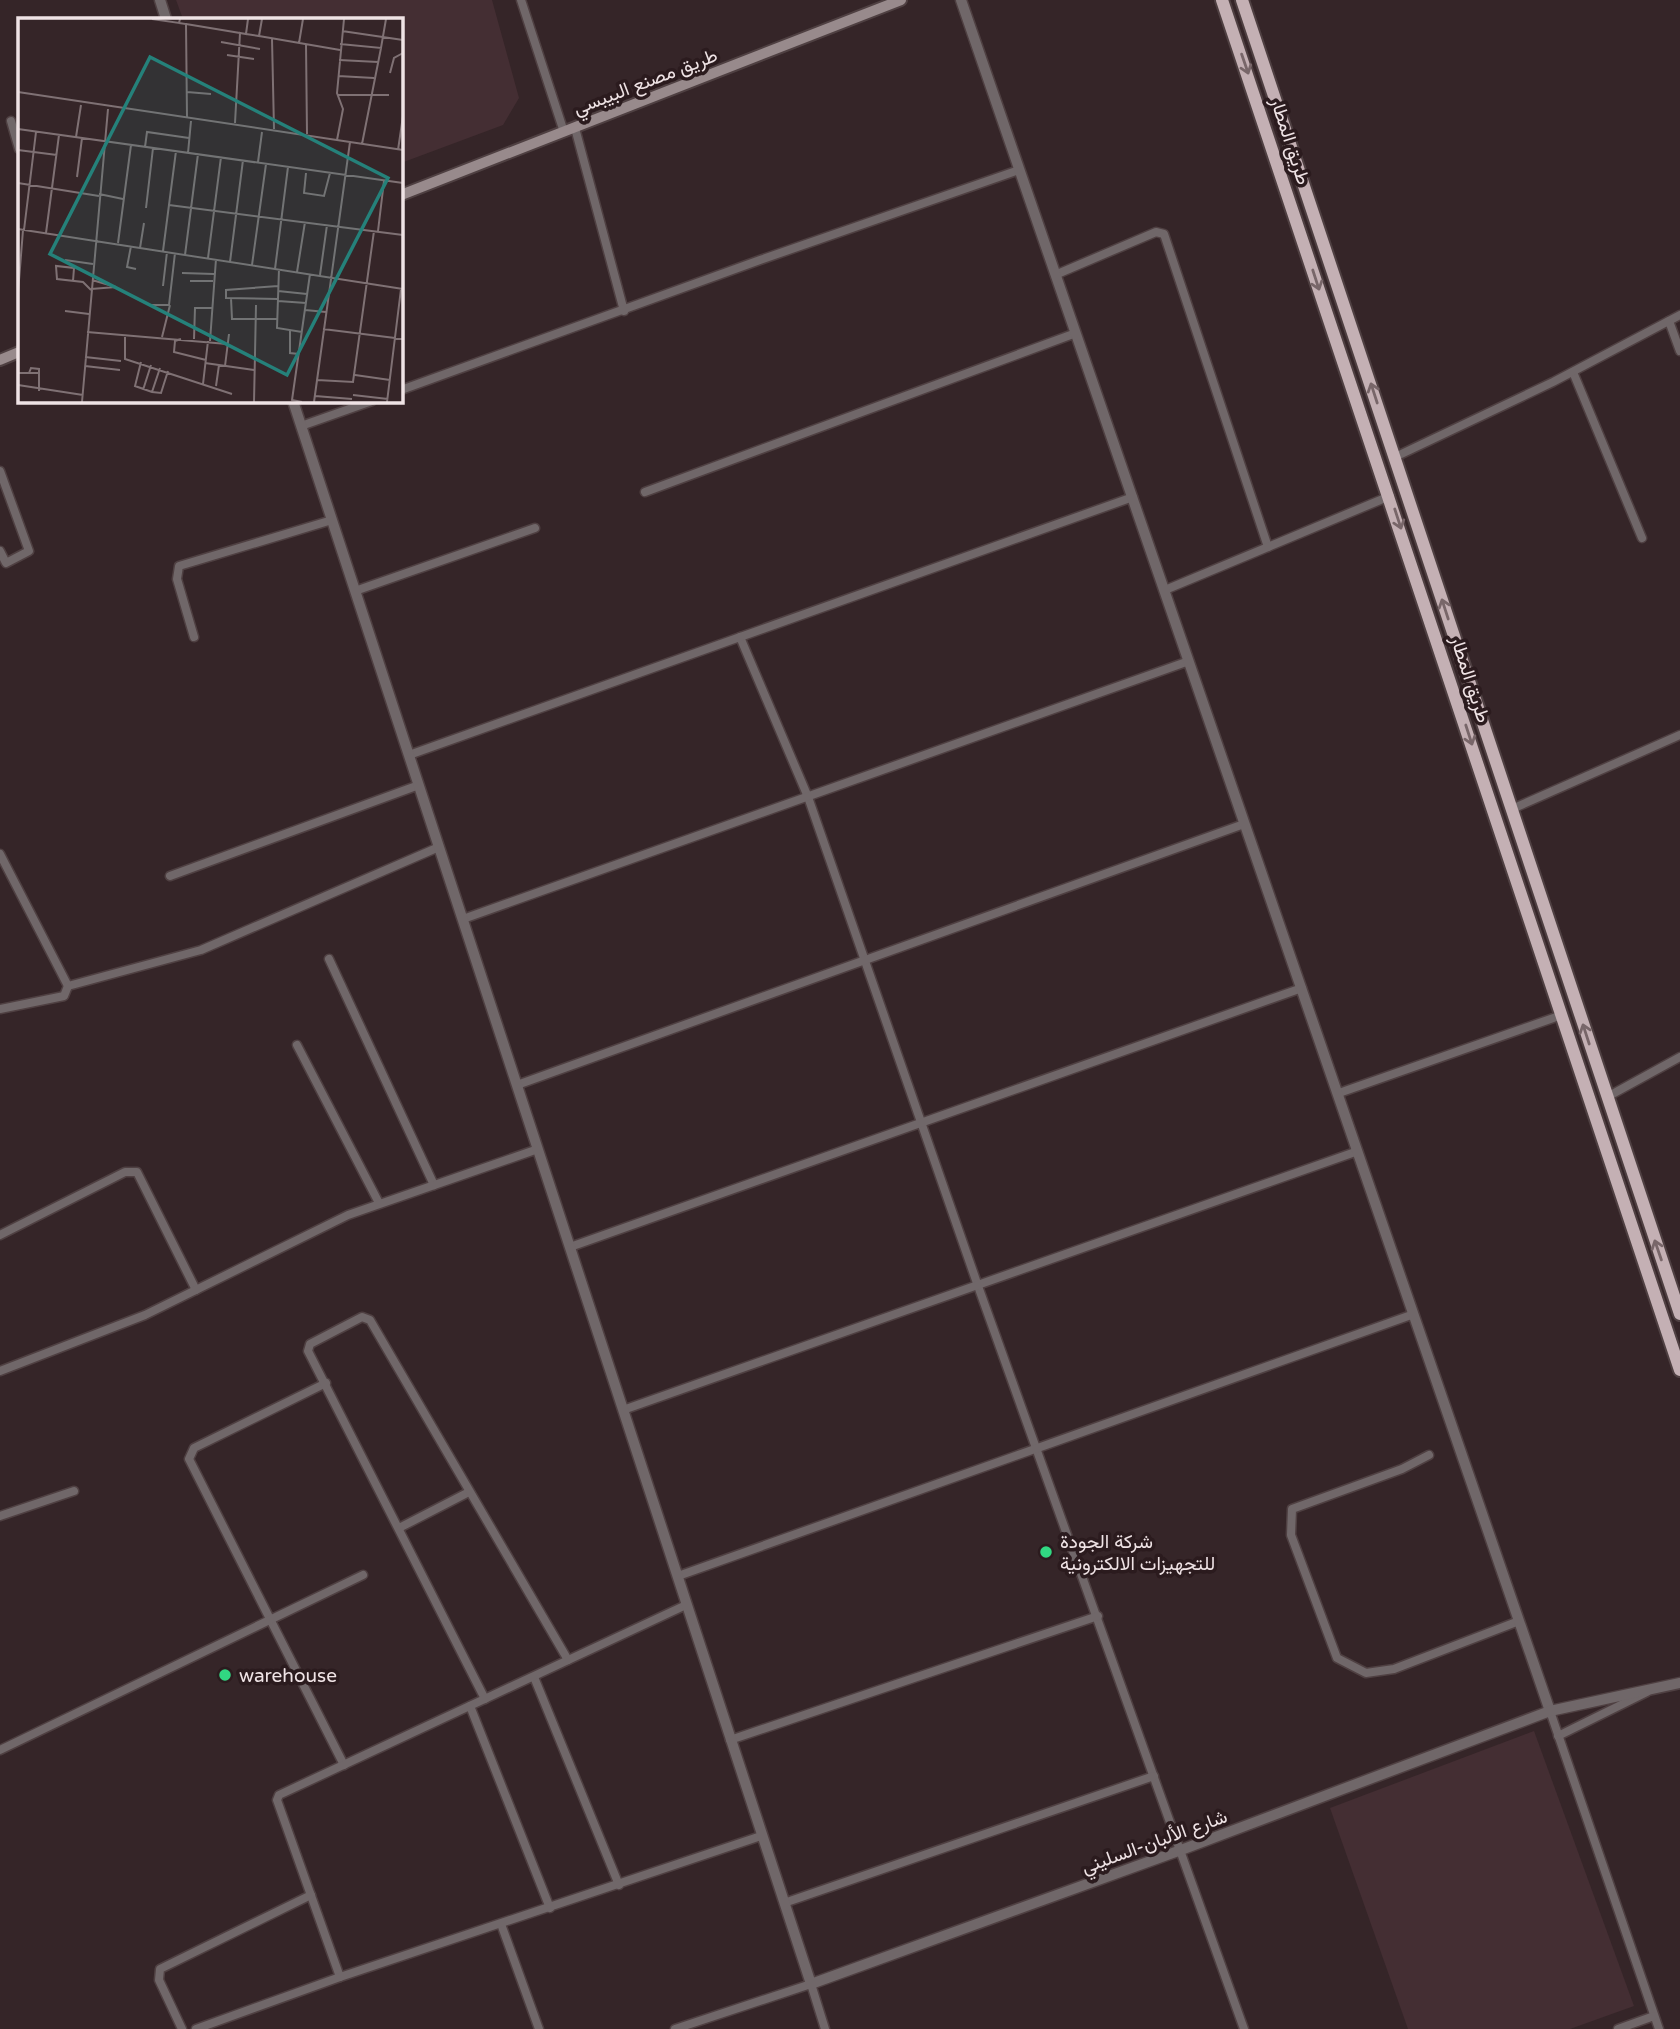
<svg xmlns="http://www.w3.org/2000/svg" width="1680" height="2029" font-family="'Varela Round',Vazirmatn,sans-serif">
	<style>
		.built { fill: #442e33 }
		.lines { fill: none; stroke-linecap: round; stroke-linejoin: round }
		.minor-casing { stroke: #4f4042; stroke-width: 11 }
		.tertiary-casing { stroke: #4f4042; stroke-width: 13 }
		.secondary-casing { stroke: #4f4042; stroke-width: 14 }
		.trunk-casing { stroke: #4f4042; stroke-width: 16 }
		.minor { stroke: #706769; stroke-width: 8 }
		.tertiary { stroke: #706769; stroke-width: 10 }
		.secondary { stroke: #988a8c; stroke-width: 10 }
		.trunk { stroke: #c4b0b4; stroke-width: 12 }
		.oneway { stroke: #786669 }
		.poi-dot { fill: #31d882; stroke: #2b1b1e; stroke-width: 2.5 }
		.labels { text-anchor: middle; stroke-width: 7; stroke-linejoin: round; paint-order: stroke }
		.street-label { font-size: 19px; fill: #efe3e5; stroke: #2b1b1e }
		.poi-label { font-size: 19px; fill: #efe3e5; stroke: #2b1b1e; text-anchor: start }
		.inset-road { fill: none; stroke: #7f7174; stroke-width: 2 }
		.view { fill: #25817a; fill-opacity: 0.15; stroke: #25817a; stroke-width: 3.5 }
		.inset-edge { fill: none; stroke: #efe3e5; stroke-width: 3.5 }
	</style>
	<rect width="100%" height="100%" fill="#352528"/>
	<g class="built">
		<polygon points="176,0 492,0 519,98 503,125 401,163 401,19 183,19"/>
		<polygon points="1534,1731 1634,2006 1570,2029 1408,2029 1330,1808"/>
	</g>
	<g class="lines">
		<g class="minor-casing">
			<g id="minor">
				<polyline points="521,0 564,132"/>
				<polyline points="11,121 19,149"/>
				<polyline points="575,128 624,311"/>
				<polyline points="1055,275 1156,232 1164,234 1268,547"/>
				<polyline points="1669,321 1680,351"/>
				<polyline points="1573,372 1642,538"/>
				<polyline points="401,390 760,260 1019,170"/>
				<polyline points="301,426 372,401"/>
				<polyline points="1395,457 1553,382 1680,315"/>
				<polyline points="0,471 29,551 6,563 0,551"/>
				<polyline points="645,492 1076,333"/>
				<polyline points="1165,590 1390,496"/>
				<polyline points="355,591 535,528"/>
				<polyline points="194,637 177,579 179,566 332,520"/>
				<polyline points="740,637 808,797 978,1286 1244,2029"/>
				<polyline points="409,755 1133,497"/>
				<polyline points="1512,809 1680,735"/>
				<polyline points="0,854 68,986 201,950 439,847"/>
				<polyline points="170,876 419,785"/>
				<polyline points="463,919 1189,661"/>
				<polyline points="329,959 434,1185"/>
				<polyline points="0,1009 64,996 68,986"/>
				<polyline points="297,1045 379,1203"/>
				<polyline points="517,1085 1244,824"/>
				<polyline points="1339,1093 1562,1015"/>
				<polyline points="1607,1097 1680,1057"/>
				<polyline points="0,1235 125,1172 137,1172 196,1290"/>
				<polyline points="570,1247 1302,988"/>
				<polyline points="0,1371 145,1315 348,1215 538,1149"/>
				<polyline points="326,1383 194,1448 189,1459 344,1765"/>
				<polyline points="623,1410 1358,1151"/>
				<polyline points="1429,1455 1402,1469 1292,1509 1291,1535 1337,1658 1366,1673 1394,1669 1519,1621"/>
				<polyline points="0,1516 74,1491"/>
				<polyline points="399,1528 469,1492"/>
				<polyline points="678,1576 1414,1314"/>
				<polyline points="534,1677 619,1885"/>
				<polyline points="485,1699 308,1351 310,1344 362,1317 370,1320 568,1660"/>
				<polyline points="470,1706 550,1908"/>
				<polyline points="1550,1711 1659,2029"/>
				<polyline points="1558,1736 1647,1692"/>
				<polyline points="730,1740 1098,1616"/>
				<polyline points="0,1750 363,1575"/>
				<polyline points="784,1903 1154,1776"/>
				<polyline points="501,1924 539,2029"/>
				<polyline points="340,1977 277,1800 279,1795 686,1605"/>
				<polyline points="182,2029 159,1980 160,1969 311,1895"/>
				<polyline points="196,2029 340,1977 761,1836"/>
				<polyline points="675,2029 811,1984 825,2029"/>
				<polyline points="1618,2029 1654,2016"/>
			</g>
		</g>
		<g class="tertiary-casing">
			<g id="tertiary">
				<polyline points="160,0 166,19"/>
				<polyline points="961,0 1550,1711"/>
				<polyline points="293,401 811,1984 1181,1850 1550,1711 1680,1683"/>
			</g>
		</g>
		<g class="secondary-casing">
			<g id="secondary">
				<polyline points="401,195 901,0"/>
				<polyline points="0,360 19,352"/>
			</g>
		</g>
		<g class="trunk-casing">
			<g id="trunk">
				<polyline points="1222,0 1680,1370"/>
				<polyline points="1242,0 1680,1314"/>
			</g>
		</g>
		<use href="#minor" class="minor"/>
		<use href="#tertiary" class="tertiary"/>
		<use href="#secondary" class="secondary"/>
		<use href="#trunk" class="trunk"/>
	</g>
	<defs><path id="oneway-shaft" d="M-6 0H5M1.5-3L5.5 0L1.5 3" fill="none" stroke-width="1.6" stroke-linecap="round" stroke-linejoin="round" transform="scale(1.75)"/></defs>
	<g class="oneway">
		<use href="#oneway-shaft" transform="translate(1245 64) rotate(71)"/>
		<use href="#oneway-shaft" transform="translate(1316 280) rotate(72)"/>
		<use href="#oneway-shaft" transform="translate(1374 393) rotate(-108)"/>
		<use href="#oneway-shaft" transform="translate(1398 519) rotate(72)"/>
		<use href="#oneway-shaft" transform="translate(1445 609) rotate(-108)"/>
		<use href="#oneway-shaft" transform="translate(1469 735) rotate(72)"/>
		<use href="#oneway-shaft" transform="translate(1586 1034) rotate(-108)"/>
		<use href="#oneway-shaft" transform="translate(1658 1250) rotate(-109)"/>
	</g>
	<g class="poi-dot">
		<circle cx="1046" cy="1552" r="7"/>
		<circle cx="225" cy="1675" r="7"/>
	</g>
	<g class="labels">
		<g class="street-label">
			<text transform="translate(645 81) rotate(-21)" y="7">طريق مصنع البيبسي</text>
			<text transform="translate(1291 141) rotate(72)" y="7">طريق المطار</text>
			<text transform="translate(1471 679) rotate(72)" y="7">طريق المطار</text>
			<text transform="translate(1154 1841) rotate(-20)" y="7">شارع الألبان-السليني</text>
		</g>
		<g class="poi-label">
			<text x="1060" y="1548">شركة الجودة<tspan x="1060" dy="22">للتجهيزات الالكترونية</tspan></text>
			<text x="239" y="1682">warehouse</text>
		</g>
	</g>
	<g transform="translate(18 18)">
		<rect width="385" height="385" fill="#352528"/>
		<path class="inset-road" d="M134,1L161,5L162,1M161,5L168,6L169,99M168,6L222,15M324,13L385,22M228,16L241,18L244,1M241,18L322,32M254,21L256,111M203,24L242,31M281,25L285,1M288,26L289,116M322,26L363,30L368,1M209,37L236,41M321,42L360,44M372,55L376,40L385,35M320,58L356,60M0,74L385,132M169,74L193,76M320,77H371M217,105L222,15L228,16L230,1M0,111L385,165M58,119L63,87M319,122L325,91L319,75L326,1M344,126L363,30M127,129L129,114L171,120M0,132L39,137M380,132L385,98M170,135L173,103M240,144L244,114M288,155L286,175L306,178L312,155M59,159L64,120M0,165L81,178M81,176L105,181M151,187L385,217M128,190L135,130M0,211L385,271M6,212L18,114M360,213L366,163M28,215L41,117M100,225L113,127M113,228L109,249L118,251M122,230L126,205M145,233L158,133M167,237L180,136M190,240L203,139M47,242L75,246M212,244L225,142M234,247L248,146M257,251L270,149M261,251L259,310L284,314M279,254L287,204M164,255L196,256M302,257L309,207M55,263L56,250L38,248L39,261L65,264L73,272M172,263H195M145,268L149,234M73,271L98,269L74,262M260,273L289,276M0,275L5,212M213,280L214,301H259M260,281L208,280V272L260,268M260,283L288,285M132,287H151L157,235M287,292L308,294M47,293L71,296M305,311L385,321M272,313V335L281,336M69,314L209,326M107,319V341L214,376M144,319L152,287M163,321L157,323L156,334L188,342M176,321L177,290H195M192,323L198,241M67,339L103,343M123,344L117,368L134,374L143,375L150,353M187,345L236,352M67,348L102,352M207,348L211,316M0,355H22M11,355L13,350L21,351V373M337,357L372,362M299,362L335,364L356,213M185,366L190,323M0,367L65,377M198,368L201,347M125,372L133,347M134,374L142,350M335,377L370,381M297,378L334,381M64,384L90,91M236,384L238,287M284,384L274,382L292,256M296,384L332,124M369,384L383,271"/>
		<path class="view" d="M132,39L370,160L269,357L32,236Z"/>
		<rect width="385" height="385" class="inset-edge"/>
	</g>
</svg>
